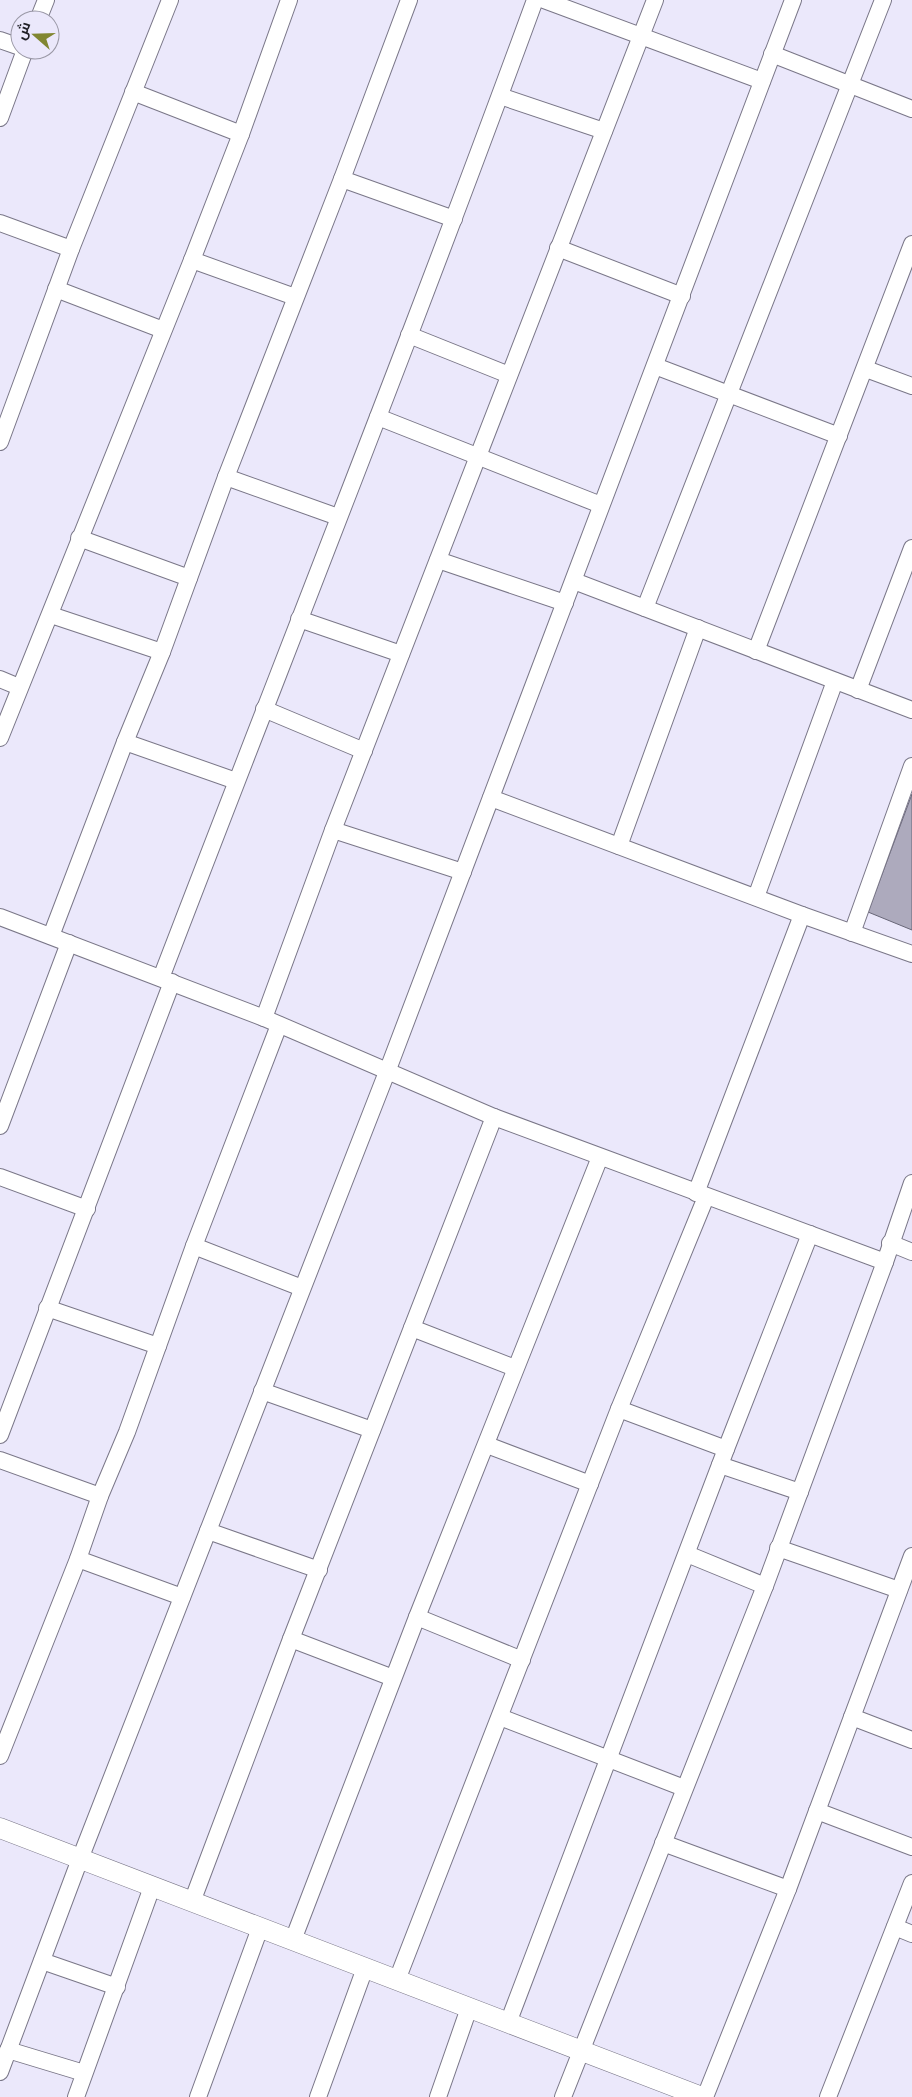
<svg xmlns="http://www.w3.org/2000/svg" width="912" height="2097" font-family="Signika,Cairo,sans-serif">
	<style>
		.building { fill: #adaabd; stroke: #686677 }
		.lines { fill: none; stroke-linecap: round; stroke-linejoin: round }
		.minor-casing { stroke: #7a7788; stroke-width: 18 }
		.tertiary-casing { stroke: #7a7788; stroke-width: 21 }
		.minor { stroke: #fff; stroke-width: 16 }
		.tertiary { stroke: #fff; stroke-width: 20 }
	</style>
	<rect width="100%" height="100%" fill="#ebe8fb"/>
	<polygon class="building" points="912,794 912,930 868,912"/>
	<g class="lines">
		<g class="minor-casing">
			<g id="minor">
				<polyline points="544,0 762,81"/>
				<polyline points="38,20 46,0"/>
				<polyline points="0,40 20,47"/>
				<polyline points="772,54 912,109"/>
				<polyline points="133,92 241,134"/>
				<polyline points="500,96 604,131"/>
				<polyline points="0,118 25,50"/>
				<polyline points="342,179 454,219"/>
				<polyline points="0,223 71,249"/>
				<polyline points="558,248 682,296"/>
				<polyline points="192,260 295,297"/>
				<polyline points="56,289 163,330"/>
				<polyline points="409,335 509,375"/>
				<polyline points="655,366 839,436"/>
				<polyline points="866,369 912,386"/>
				<polyline points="378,417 601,505"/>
				<polyline points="0,442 71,249 170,0"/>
				<polyline points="226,477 338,517"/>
				<polyline points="79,538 189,578"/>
				<polyline points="438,560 565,603"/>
				<polyline points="574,581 912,710"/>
				<polyline points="645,608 883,0"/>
				<polyline points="51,615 162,652"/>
				<polyline points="299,619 401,654"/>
				<polyline points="756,651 912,244"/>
				<polyline points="0,679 19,687"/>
				<polyline points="858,690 912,548"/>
				<polyline points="264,709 364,751"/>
				<polyline points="0,738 192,260 241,134 289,0"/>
				<polyline points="125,742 236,781"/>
				<polyline points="491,798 802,915 912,954"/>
				<polyline points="333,830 463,872"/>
				<polyline points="619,846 698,628"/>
				<polyline points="756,897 835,681"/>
				<polyline points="0,917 264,1018 494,1117 885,1262"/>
				<polyline points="852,933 912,766"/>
				<polyline points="51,936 125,742 162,652 226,477 342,179 409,0"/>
				<path d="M161,978C286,652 415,328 535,0"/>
				<polyline points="264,1018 333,830 655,0"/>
				<polyline points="0,1126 69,943"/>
				<polyline points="0,1177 87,1209"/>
				<polyline points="696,1193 802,915"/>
				<polyline points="890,1243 912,1252"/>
				<polyline points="194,1246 302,1288"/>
				<polyline points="47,1308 158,1346"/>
				<polyline points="412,1328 515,1368"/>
				<polyline points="262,1391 372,1430"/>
				<polyline points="619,1409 726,1449"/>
				<polyline points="0,1435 172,982"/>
				<polyline points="487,1445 590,1484"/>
				<polyline points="0,1460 100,1496"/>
				<polyline points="720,1465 800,1492"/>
				<polyline points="208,1531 319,1570"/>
				<polyline points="778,1548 899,1590"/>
				<polyline points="687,1554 765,1586"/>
				<polyline points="78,1559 182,1597"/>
				<polyline points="417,1617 522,1660"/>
				<polyline points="291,1639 393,1678"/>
				<polyline points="500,1717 684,1788"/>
				<polyline points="852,1717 912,1740"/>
				<polyline points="0,1756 78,1559 100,1496 127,1432 194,1246 279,1025"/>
				<polyline points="817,1811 912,1847"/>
				<polyline points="663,1843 788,1889"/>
				<polyline points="192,1902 291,1639 494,1117"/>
				<polyline points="895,1927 912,1934"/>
				<polyline points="293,1940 417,1617 600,1157"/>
				<polyline points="42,1961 117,1987"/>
				<polyline points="397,1980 619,1409 706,1197"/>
				<polyline points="508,2023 726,1449 810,1234"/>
				<polyline points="8,2050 84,2073"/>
				<polyline points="0,2072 80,1859 387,1072 793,0"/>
				<polyline points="76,2097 152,1887"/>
				<polyline points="198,2097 260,1928"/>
				<polyline points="318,2097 365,1968"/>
				<polyline points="438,2097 469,2008"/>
				<polyline points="563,2097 765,1586 885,1262 912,1183"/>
				<polyline points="705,2097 788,1889 912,1556"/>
				<polyline points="828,2097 912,1883"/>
			</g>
		</g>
		<g class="tertiary-casing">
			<polyline id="tertiary" points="0,1828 702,2097"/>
		</g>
		<use href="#minor" class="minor"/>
		<use href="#tertiary" class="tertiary"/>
	</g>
	<g transform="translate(35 35) rotate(290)"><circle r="24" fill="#ebe8fb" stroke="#9a98a6"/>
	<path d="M0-4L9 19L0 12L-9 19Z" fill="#818631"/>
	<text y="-8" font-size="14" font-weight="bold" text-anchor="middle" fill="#201f26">ش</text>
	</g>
</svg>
